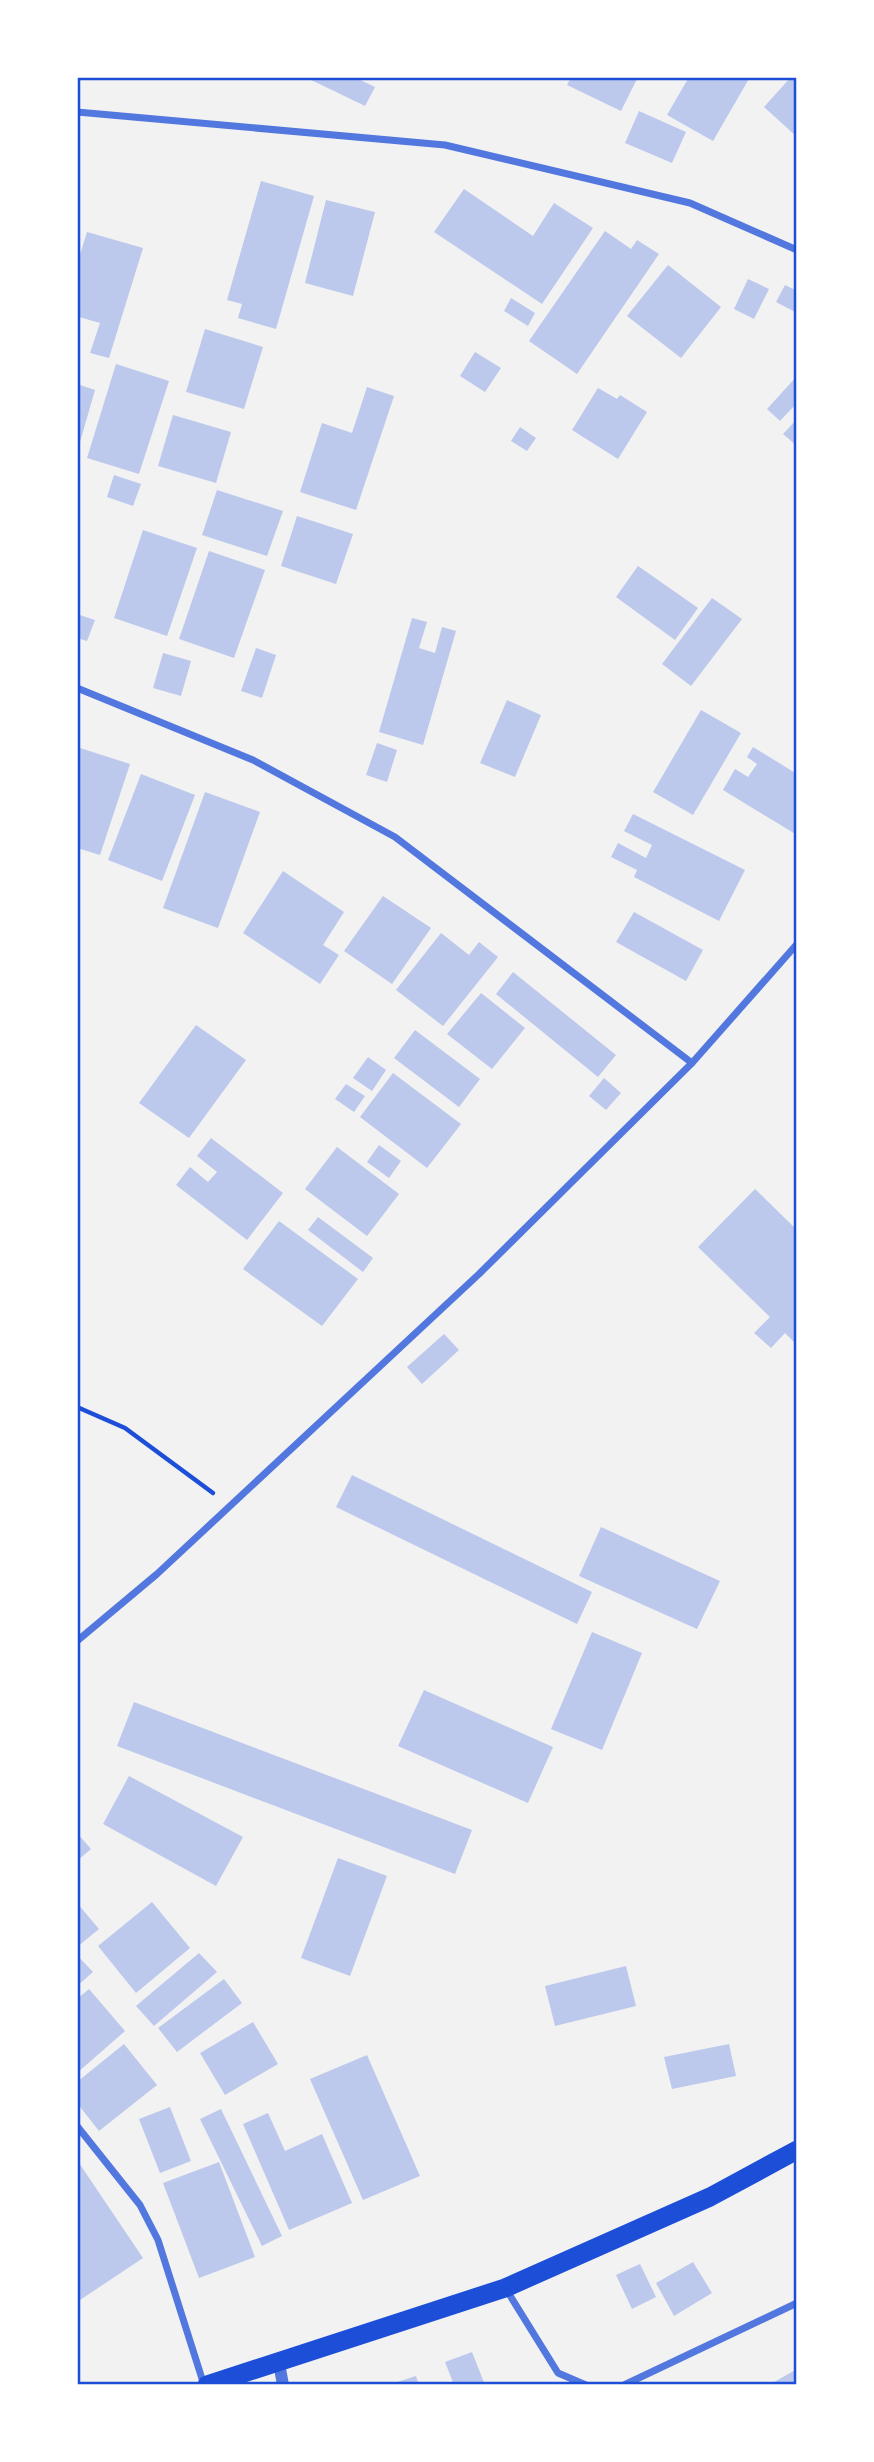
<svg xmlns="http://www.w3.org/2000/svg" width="874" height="2462" font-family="'Asap Condensed',sans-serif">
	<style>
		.building { fill: #bdc9ec }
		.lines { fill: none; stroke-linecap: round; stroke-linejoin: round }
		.path { stroke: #1d4ed8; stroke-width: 4.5 }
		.minor { stroke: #5277de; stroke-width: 7 }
		.tertiary { stroke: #5277de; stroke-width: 12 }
		.trunk { stroke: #1d4ed8; stroke-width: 19 }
		.neatline { fill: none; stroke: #1d4ed8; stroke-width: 2.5 }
	</style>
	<rect width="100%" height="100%" fill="#f2f2f2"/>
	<g class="building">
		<polygon points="305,77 354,77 375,87 365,106"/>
		<polygon points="571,77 638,77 621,111 567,85"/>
		<polygon points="689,77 750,77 713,141 667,115"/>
		<polygon points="791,77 797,77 797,137 764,107"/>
		<polygon points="639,111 686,132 672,163 625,143"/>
		<polygon points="261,181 314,196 276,329 238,318 242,304 227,300"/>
		<polygon points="464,189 533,236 554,203 593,228 542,304 434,232"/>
		<polygon points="326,200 375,212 353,296 305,283"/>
		<polygon points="605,231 631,249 637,240 659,254 577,374 529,341"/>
		<polygon points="87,232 143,248 109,358 90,353 100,323 79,317 77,322 77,264"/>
		<polygon points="668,265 721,307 681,358 627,316"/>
		<polygon points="748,279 769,289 754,319 734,309"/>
		<polygon points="785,285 797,291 797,313 776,302"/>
		<polygon points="511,298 535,313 528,326 504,311"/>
		<polygon points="205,329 263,347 244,409 186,392"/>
		<polygon points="475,352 501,368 485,392 460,376"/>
		<polygon points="116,364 169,381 139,474 87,458"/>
		<polygon points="797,376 797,403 780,421 767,409"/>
		<polygon points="77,384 95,390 78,449 77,449"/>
		<polygon points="367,387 394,396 356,510 300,492 322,423 352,433"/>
		<polygon points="598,388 617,399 620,395 647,412 618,459 572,430"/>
		<polygon points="173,415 231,432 216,483 158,466"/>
		<polygon points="797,419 797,446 783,434"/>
		<polygon points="520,427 536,438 527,451 511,441"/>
		<polygon points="114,475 141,484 133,506 107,497"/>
		<polygon points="217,490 283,511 267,556 202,535"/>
		<polygon points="297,516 353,534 336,584 281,566"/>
		<polygon points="143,530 197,548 167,636 114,618"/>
		<polygon points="209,551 265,570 234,658 179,639"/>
		<polygon points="638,566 698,608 675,640 616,597"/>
		<polygon points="712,598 742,619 691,686 662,664"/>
		<polygon points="77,614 95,620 87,641 77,638"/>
		<polygon points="412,618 427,622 419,648 435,653 442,627 456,631 423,745 379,732"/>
		<polygon points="256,648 276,655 262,698 241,691"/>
		<polygon points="163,653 191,661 181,696 153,688"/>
		<polygon points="507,700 541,715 515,777 480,763"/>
		<polygon points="701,710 741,733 693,815 653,792"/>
		<polygon points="377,743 397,750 387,782 366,775"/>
		<polygon points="77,747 130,764 100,855 77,848"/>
		<polygon points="753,747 797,774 797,835 723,790 735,769 748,777 757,764 747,757"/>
		<polygon points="141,774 195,795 162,881 108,860"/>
		<polygon points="205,792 260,812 218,928 163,908"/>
		<polygon points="633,814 745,870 719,921 634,877 637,870 611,857 618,843 646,858 652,845 624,831"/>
		<polygon points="283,871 344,912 323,945 339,955 320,984 243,933"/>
		<polygon points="383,896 431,928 392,984 344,951"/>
		<polygon points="634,912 703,950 686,981 616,942"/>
		<polygon points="441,933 469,955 479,942 498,957 443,1026 396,990"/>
		<polygon points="513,972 616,1055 598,1077 496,994"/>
		<polygon points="481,993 525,1028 492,1069 447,1034"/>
		<polygon points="196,1025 246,1060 189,1138 139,1103"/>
		<polygon points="415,1030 480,1079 459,1107 394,1058"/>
		<polygon points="368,1057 386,1070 372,1091 353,1078"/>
		<polygon points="393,1073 461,1124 427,1168 360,1117"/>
		<polygon points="604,1078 621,1093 606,1110 589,1096"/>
		<polygon points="346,1084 365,1096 354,1112 335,1099"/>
		<polygon points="211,1138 283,1193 247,1240 176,1185 190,1167 208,1182 217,1172 197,1156"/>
		<polygon points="379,1145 401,1161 389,1178 367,1162"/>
		<polygon points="337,1147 399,1194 367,1236 305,1189"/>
		<polygon points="755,1189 797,1230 797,1345 785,1333 771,1348 754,1333 770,1317 698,1247"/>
		<polygon points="318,1217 373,1258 363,1272 308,1230"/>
		<polygon points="279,1221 358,1279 322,1326 243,1269"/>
		<polygon points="444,1334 459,1350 422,1384 407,1367"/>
		<polygon points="352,1475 592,1592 577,1624 336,1507"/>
		<polygon points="601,1527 720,1581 697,1629 579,1576"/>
		<polygon points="592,1632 642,1653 602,1750 551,1729"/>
		<polygon points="424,1690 553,1747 528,1803 398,1746"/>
		<polygon points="134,1702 472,1830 455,1874 117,1746"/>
		<polygon points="129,1776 243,1837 216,1886 103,1824"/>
		<polygon points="77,1833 91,1849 77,1861"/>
		<polygon points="338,1858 387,1876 350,1976 301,1958"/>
		<polygon points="152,1902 190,1948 136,1993 98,1946"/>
		<polygon points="77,1903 99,1929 77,1947"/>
		<polygon points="199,1953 217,1972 154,2026 136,2006"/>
		<polygon points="77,1955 93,1972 77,1986"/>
		<polygon points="626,1966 636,2006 555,2026 545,1986"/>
		<polygon points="224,1979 242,2003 177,2052 158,2028"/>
		<polygon points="89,1989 125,2031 77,2073 77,1999"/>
		<polygon points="253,2022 278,2064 225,2095 200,2053"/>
		<polygon points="124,2044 157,2085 99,2131 77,2103 77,2082"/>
		<polygon points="729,2044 736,2076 672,2089 664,2057"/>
		<polygon points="367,2055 420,2176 363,2200 310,2079"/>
		<polygon points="170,2107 191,2161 160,2173 139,2119"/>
		<polygon points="221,2109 282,2236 262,2246 200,2119"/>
		<polygon points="268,2113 285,2151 322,2134 352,2203 289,2230 243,2124"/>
		<polygon points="77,2160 143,2258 77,2302"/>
		<polygon points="219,2162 255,2257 199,2278 163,2183"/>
		<polygon points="693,2262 712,2293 674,2316 656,2283"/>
		<polygon points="640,2264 656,2297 632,2309 616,2275"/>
		<polygon points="472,2352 485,2385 454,2385 445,2362"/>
		<polygon points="797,2369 797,2385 769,2385"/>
		<polygon points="416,2376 419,2385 391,2385 391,2384"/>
	</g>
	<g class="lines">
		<polyline class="path" points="77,1407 125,1428 213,1493"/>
		<g class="minor">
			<polyline points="77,112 445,145 690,203 797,250"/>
			<polyline points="77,688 253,760 395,837 692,1063"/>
			<polyline points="77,1641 157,1574 479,1274 692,1063 797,944"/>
			<polyline points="77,2126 140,2205 158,2240 204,2385"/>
			<polyline points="506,2289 558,2373 586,2385"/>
			<polyline points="624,2385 797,2303"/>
		</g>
		<polyline class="tertiary" points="279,2363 283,2385"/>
		<polyline class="trunk" points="207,2385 505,2288 710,2197 797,2150"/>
	</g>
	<rect width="874" height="2462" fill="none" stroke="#ffffff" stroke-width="158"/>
	<rect x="79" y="79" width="716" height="2304" class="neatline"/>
</svg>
